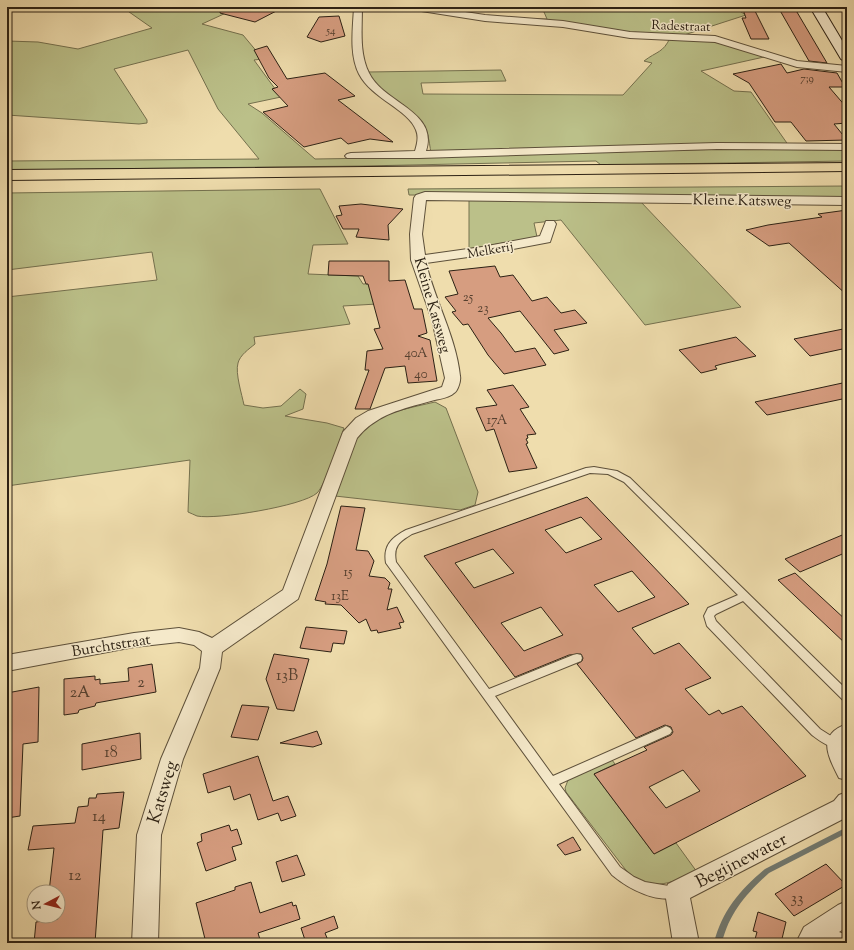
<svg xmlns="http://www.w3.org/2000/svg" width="854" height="950" font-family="'Sorts Mill Goudy',serif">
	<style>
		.green { fill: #bbc089; stroke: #74704e }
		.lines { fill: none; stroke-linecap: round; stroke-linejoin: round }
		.stream { fill: #727c75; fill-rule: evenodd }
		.building { fill: #d69d80; stroke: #2c2114; fill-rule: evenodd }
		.lane-casing { stroke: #5d503a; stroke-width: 2 }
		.street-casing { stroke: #5d503a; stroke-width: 2 }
		.secondary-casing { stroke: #2c2114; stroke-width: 2 }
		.highway-casing { stroke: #2c2114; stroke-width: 2 }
		.lane { fill: #f5e9ca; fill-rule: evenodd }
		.street { fill: #f5e9ca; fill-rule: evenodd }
		.secondary { fill: #f5e9ca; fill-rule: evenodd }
		.highway { fill: #efddad; fill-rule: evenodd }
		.labels { text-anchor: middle; stroke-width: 3; stroke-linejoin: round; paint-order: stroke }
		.far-number-label { font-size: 11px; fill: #56402f }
		.far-street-label { font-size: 13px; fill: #2c2114; stroke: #f5e9ca }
		.number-label { font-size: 13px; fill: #56402f }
		.street-label { font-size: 15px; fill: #2c2114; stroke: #f5e9ca }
		.near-number-label { font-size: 16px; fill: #56402f }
		.near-street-label { font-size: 18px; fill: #2c2114; stroke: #f5e9ca }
	</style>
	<rect width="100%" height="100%" fill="#efddad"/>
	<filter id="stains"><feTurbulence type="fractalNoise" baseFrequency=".005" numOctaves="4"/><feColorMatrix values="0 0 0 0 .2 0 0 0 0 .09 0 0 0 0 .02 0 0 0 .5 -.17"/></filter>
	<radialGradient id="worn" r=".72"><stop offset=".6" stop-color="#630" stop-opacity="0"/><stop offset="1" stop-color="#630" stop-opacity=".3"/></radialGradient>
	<g class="green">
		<path d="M122,7H239L202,24L243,35L263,59L254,60L281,97L248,104L262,113L315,159C492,157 670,148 847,148V161L601,165L596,161L363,166L7,170V161L259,159L218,109L188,50L114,69L147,120V123L139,124L7,115V41L38,42L78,49L152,28Z"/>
		<polygon points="538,7 733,7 746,15 684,35 656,36 538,21 538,19 547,19 544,12"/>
		<path d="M670,38L714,40L764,57L701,71L734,91L751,92L789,146L431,154C427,123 425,124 401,106L404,105C388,102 375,85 368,72L501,70L506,81L421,83L423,94L623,95L652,63L644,61C657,51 663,53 670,38Z"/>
		<polygon points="847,186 847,198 409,195 408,189"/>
		<path d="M320,189L348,244L313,245L308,274L358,276L363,284L387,283L394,303L343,306L350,324L254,337L255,344C249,349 240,355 238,363C235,373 242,395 244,405L263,408L281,406L300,389L306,394L303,409L285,416L327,423L344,428C339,442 326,484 317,493C303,506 216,520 197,516C194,515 191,513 188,512L190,460L7,486V297L157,280L152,252L7,270V193Z"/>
		<polygon points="469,198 640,201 741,307 645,325 561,220 534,223 537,237 469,249"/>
		<path d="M435,402L446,408L478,492L475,505L460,510L335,496C342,477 350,443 363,428C379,413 414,407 435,402Z"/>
		<path d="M612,760L615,764L594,774L654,854L676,843L697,872C670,884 648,893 625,869L566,792L565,788L568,780Z"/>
	</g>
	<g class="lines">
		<path class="stream" d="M847,827V833L769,873C747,893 729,913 722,943H714C722,911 740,890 765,869Z"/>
	</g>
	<g class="building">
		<polygon points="221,7 284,7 255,22 220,13"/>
		<polygon points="742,7 753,7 769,39 751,39 742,18 746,18"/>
		<polygon points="778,7 794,7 827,63 809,61"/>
		<polygon points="339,16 345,36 321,42 307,37 319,17"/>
		<polygon points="267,46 287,79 325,73 355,96 338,100 393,142 370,139 348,144 341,138 304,147 263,112 288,106 272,89 278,87 269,78 254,50"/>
		<polygon points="781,64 787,73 804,69 837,73 845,87 829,87 847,108 847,123 834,124 847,140 806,141 791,122 775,122 749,83 733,74"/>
		<polygon points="361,204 403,209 388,225 389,240 356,237 359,229 343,229 336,216 342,215 339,206"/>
		<polygon points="847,210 847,295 789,243 769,246 746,230 768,225 822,217 818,214"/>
		<polygon points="329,261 389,261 389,281 405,280 414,309 422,309 427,333 418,336 430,340 437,381 408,383 405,366 385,368 370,409 355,409 369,370 365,370 367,351 383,349 374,329 380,328 368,284 366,284 363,276 328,275"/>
		<polygon points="495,266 500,277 513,275 532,301 547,297 561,313 575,310 587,323 554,330 569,350 554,354 520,311 488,318 501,333 515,352 535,348 546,365 504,374 488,355 468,324 463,325 452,312 456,311 445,297 458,294 449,271"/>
		<polygon points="843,329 847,334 847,348 810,356 794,339"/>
		<polygon points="736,337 756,356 722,364 715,366 717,369 701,373 679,350"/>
		<polygon points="847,382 847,398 767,415 755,402"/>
		<polygon points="513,385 529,407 520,409 536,434 527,435 528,438 526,439 528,443 526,444 537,468 509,472 494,429 486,431 476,408 497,405 487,390"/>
		<path d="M587,497L689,604L632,628L654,654L679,643L711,678L685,689L709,715L719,710L722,714L742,706L806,776L654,854L594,774L647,750L644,747L671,735L673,732L671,727L665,725L636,738L577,664L582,661L583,658L581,654L569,655L515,677L424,556ZM581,517L602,539L566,553L545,530ZM493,549L514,573L474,588L455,563ZM632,571L655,597L618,612L594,585ZM541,607L563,635L524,651L501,623ZM683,770L700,791L666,808L649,787Z"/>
		<polygon points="341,506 365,508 356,550 368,551 374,561 369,576 385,578 390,583 388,589 392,589 387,610 397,607 404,622 399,623 401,628 378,633 377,630 371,631 366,619 359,623 341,605 325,604 326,602 315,600 327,564"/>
		<polygon points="847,533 847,552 800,572 785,559"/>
		<polygon points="795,573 847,621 847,645 778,580"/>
		<polygon points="306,627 347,631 344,644 333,643 331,652 300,648"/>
		<polygon points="274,654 309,659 294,711 277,709 266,679"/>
		<polygon points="152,664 156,692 96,703 95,706 79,710 78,713 64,715 64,679 95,676 95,680 100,679 100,684 129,681 128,668"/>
		<polygon points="39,687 38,742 23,744 20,816 7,818 7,693"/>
		<polygon points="242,705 269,707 258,740 231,737"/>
		<polygon points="317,731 322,744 313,747 280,743"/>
		<polygon points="140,733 141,759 82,770 82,744"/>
		<polygon points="258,756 273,801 288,796 296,816 281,821 278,813 258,820 250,794 234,800 230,786 208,793 203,774"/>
		<polygon points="124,792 119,828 103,830 95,943 34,943 36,922 58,919 58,892 49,892 54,848 28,850 33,826 75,823 78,807 88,806 89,798 96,798 97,794"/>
		<polygon points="229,825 231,831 237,829 242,844 232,847 236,860 206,871 197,843 202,841 201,834"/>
		<polygon points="573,837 581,850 565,855 557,845"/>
		<polygon points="297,855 305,875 282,882 276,862"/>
		<polygon points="826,864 846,885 794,916 775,894"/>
		<polygon points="251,882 260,913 292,902 293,906 296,905 300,919 258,933 261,943 206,943 196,903 235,890 235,887"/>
		<polygon points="758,912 786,922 781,943 754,943 757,932 753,931"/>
		<polygon points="334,916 338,928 325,933 329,943 306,943 301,928"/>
	</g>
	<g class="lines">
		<g class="lane-casing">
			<path id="lane" d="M594,467L617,471L630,478L847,690V701L843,700L743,601L716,614L714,616L716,621L820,729L831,736L841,740L843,743L841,746C831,750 820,741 812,735L707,626L704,616L708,608L738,595L624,482L608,474L590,473L412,534C399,542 393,546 396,562L489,689L573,655L577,654L581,655L582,658L581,661L495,696L553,776L662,728L666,726L670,728L672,731L670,734L559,784L620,867L634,877L645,882L681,888L682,892L681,896C658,905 629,889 612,875L386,563C383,546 391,538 406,530L586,468Z"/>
		</g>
		<g class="street-casing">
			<g id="street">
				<path d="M354,7H362C362,29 359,53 369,73C383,103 439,111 426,151L717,143L847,144V150L717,149L419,158H347L345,156L347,154L351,153L415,151C417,144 419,137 416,130C408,109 372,99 359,74C349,54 353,29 354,7Z"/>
				<polygon points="411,7 432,7 485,15 563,21 630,32 715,36 797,61 847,66 847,72 797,67 715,42 630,38 563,27 485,21 415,10"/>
				<path d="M425,192L847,197V205L426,200L422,234L425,255L482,247L540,236L546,221H554L556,224L550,242L482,255L426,263C435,301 456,337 460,376C461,380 458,391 454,393C449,398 438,399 431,401C402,409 377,414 357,438L298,599L222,652L220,668L183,759L161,835L158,943H132L137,835L161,759L200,668L202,651L194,645L179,642L134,647L7,671V655L134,633L179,628L199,632L212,638L283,590L343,432L356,418L368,411L442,387L445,378L432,320L411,260L410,234L414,198L416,195Z"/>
				<path d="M847,724V780L839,778C828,756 816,735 847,724Z"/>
				<polygon points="847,792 847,817 690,898 699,943 673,943 665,892 668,884 834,801 839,795"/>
				<polygon points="847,901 847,927 839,932 844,934 847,943 796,943 804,927 838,905"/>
			</g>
		</g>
		<g class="secondary-casing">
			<polygon id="secondary" points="810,7 822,7 847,49 847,63 841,59"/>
		</g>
		<g class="highway-casing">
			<polygon id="highway" points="847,163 847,171 7,180 7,170"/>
		</g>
		<use href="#lane" class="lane"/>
		<use href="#street" class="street"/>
		<use href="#secondary" class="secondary"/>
		<use href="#highway" class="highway"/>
	</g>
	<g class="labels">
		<g class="far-number-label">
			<text x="331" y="34">54</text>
			<text x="807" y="82">7;9</text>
		</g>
		<g class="far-street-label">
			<text transform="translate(681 25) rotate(2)" y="5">Radestraat</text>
			<text transform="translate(490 249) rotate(-10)" y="5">Melkerij</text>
		</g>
		<g class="number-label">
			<text x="468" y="301">25</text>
			<text x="483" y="312">23</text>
			<text x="416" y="357">40A</text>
			<text x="421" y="378">40</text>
			<text x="497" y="424">17A</text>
			<text x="348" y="576">15</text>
			<text x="340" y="600">13E</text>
		</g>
		<g class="street-label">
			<text transform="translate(742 200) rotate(1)" y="5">Kleine Katsweg</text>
			<text transform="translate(433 305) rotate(74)" y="5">Kleine Katsweg</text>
			<text transform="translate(111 645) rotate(-9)" y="5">Burchtstraat</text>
		</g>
		<g class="near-number-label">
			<text x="287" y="680">13B</text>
			<text x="141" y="687">2</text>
			<text x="80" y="697">2A</text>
			<text x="111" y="757">18</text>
			<text x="99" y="821">14</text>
			<text x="75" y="880">12</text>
			<text x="797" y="903">33</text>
		</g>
		<g class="near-street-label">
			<text transform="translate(162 792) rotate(-73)" y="6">Katsweg</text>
			<text transform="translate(741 860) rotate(-27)" y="6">Begijnewater</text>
		</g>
	</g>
	<rect width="854" height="950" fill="none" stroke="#efddad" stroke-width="24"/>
	<rect x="8" y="8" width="838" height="934" fill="none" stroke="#2c2114" stroke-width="2"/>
	<rect x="12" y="12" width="830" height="926" fill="none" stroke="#2c2114"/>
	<g transform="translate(46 904) rotate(263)"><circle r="19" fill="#f5e9ca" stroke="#a59981"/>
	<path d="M0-3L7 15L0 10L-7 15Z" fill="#8f2418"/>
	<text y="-6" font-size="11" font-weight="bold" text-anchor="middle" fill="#2c2114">N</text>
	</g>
	<rect width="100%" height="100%" filter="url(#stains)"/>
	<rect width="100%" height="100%" fill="url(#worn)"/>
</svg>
